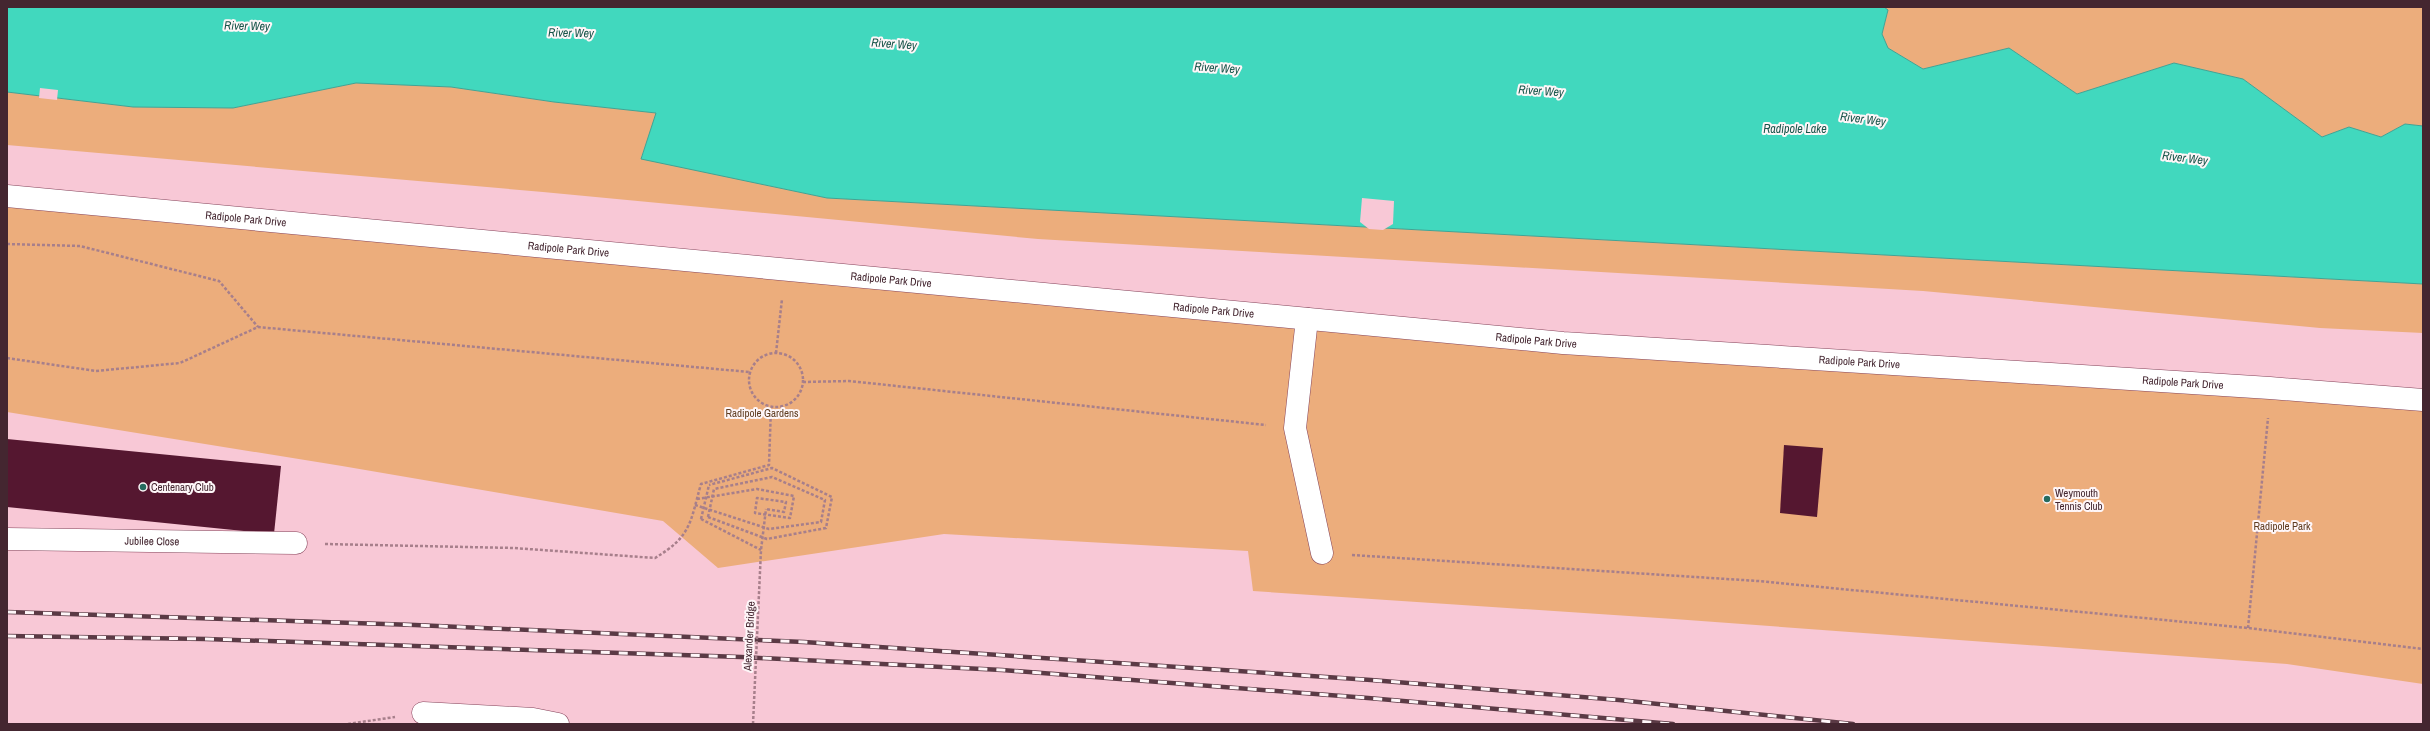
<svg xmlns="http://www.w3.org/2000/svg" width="2430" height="731" font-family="'Archivo Narrow',sans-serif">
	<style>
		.green { fill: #ecad7c }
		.water { fill: #41d8be; stroke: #42a393 }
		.pier { fill: #f8c8d6 }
		.building { fill: #551730 }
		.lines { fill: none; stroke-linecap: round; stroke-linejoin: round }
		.minor-casing { stroke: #85435a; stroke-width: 23 }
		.path { stroke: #a77f8b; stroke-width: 2.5; stroke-dasharray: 3 2; stroke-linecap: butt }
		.minor { stroke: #fff; stroke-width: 22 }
		.rail-casing { stroke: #5b3a45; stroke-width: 4.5 }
		.rail { stroke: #fef6f8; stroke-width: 3; stroke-dasharray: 9; stroke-linecap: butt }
		.path-bridge { stroke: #a77f8b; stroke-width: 2.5; stroke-dasharray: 3 2; stroke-linecap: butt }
		.poi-dot { fill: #266b5f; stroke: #fef6f8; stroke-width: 1.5 }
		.labels { text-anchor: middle; stroke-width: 4; stroke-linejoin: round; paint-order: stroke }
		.street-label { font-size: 11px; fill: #442630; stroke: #fef6f8 }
		.park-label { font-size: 11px; fill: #5f3c20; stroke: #fef6f8 }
		.poi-label { font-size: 11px; fill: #442630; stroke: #fef6f8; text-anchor: start }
		.water-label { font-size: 12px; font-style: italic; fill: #175449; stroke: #fef6f8 }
	</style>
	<rect width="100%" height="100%" fill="#f8c8d6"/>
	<g class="green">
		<polygon points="1884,7 2423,7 2423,126 2405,124 2381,137 2349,127 2322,137 2243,79 2174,63 2077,94 2009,48 1923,69 1888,48 1882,34 1888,11"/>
		<polygon points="356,83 451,87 554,102 657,113 641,158 827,198 2423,284 2423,333 2320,328 1923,291 1038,239 543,192 7,145 7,92 133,107 233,108"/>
		<polygon points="7,196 1265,316 2423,400 2423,684 2287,664 1674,619 1253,591 1248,551 944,534 718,568 663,521 342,466 7,412"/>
	</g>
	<polygon class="water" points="7,7 1884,7 1888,10 1882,34 1888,48 1923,69 2009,48 2077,94 2174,63 2243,79 2322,137 2349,127 2381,137 2405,124 2423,126 2423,284 827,198 641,159 656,113 554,102 451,87 356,83 233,108 133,107 7,92"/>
	<g class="pier">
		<polygon points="40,88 58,90 57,100 39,98"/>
		<polygon points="1362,198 1394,201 1393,224 1383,230 1369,229 1360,222"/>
	</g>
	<g class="building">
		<polygon points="7,439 281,466 274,534 7,507"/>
		<polygon points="1784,445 1823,448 1817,517 1780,513"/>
	</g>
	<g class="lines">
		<g class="minor-casing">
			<g id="minor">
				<path id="s1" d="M7,196L1563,343L2270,388L2423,400"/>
				<polyline points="1307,319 1295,428 1322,553"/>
				<path id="s2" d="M7,539L296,543"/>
				<polyline points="423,713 533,719 558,724"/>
			</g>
		</g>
		<g class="path">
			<polyline points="7,244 80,246 219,281 258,327"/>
			<circle cx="776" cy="380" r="27"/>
			<polyline points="776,353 782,299"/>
			<polyline points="7,358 96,371 180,363 258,327 749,372"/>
			<polyline points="803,382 849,381 1266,425"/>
			<polyline points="697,499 757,489 794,496 790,518 755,513 757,498 786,502 784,512 766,509"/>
			<polyline points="695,505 769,529 821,522 825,500 772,477 714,489"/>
			<polyline points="708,517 767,539 826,528 832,497 772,468 709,485"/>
			<polyline points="701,519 761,550"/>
			<path d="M325,544L514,548L655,558C692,536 690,522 701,484L769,465L771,407"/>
			<polyline points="1352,555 1758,581 2248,628 2423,649"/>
			<polyline points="2248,628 2268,418"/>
			<polyline points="348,724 395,717"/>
		</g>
		<use href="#minor" class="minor"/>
		<g class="rail-casing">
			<g id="rail">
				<polyline points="7,612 415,625 804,642 1371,680 1619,700 1853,724"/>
				<polyline points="7,636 206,639 741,657 1002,670 1368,698 1673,724"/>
			</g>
		</g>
		<use href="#rail" class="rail"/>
		<g class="path-bridge">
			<polyline points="708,517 714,489"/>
			<polyline points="701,519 709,485"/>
			<polyline points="753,724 761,550 766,509"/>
		</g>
	</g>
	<g class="poi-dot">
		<circle cx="143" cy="487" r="4"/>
		<circle cx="2047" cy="499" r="4"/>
	</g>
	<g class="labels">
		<g class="street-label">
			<text dy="4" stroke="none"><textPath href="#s1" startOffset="240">Radipole Park Drive</textPath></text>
			<text dy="4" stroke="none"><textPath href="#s1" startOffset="564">Radipole Park Drive</textPath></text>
			<text dy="4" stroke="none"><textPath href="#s1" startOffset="888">Radipole Park Drive</textPath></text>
			<text dy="4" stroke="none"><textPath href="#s1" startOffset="1212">Radipole Park Drive</textPath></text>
			<text dy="4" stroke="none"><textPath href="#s1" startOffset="1536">Radipole Park Drive</textPath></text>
			<text dy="4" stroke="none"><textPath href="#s1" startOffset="1860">Radipole Park Drive</textPath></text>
			<text dy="4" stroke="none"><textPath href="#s1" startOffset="2184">Radipole Park Drive</textPath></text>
			<text dy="4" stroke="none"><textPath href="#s2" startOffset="145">Jubilee Close</textPath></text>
			<text transform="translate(749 636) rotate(-87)" y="4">Alexander Bridge</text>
		</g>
		<g class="park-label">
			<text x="762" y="417">Radipole Gardens</text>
			<text x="2282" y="530">Radipole Park</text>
		</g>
		<g class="poi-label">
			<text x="151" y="491">Centenary Club</text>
			<text x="2055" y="497">Weymouth<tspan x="2055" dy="13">Tennis Club</tspan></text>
		</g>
		<g class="water-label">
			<text transform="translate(247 26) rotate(1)" y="4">River Wey</text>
			<text transform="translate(571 33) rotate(1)" y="4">River Wey</text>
			<text transform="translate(894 44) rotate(4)" y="4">River Wey</text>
			<text transform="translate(1217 68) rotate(4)" y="4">River Wey</text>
			<text transform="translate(1541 91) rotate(4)" y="4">River Wey</text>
			<text transform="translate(1863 119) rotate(7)" y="4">River Wey</text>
			<text x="1795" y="133">Radipole Lake</text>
			<text transform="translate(2185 158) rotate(7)" y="4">River Wey</text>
		</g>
	</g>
	<rect width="2430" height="731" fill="none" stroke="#442630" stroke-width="16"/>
</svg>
